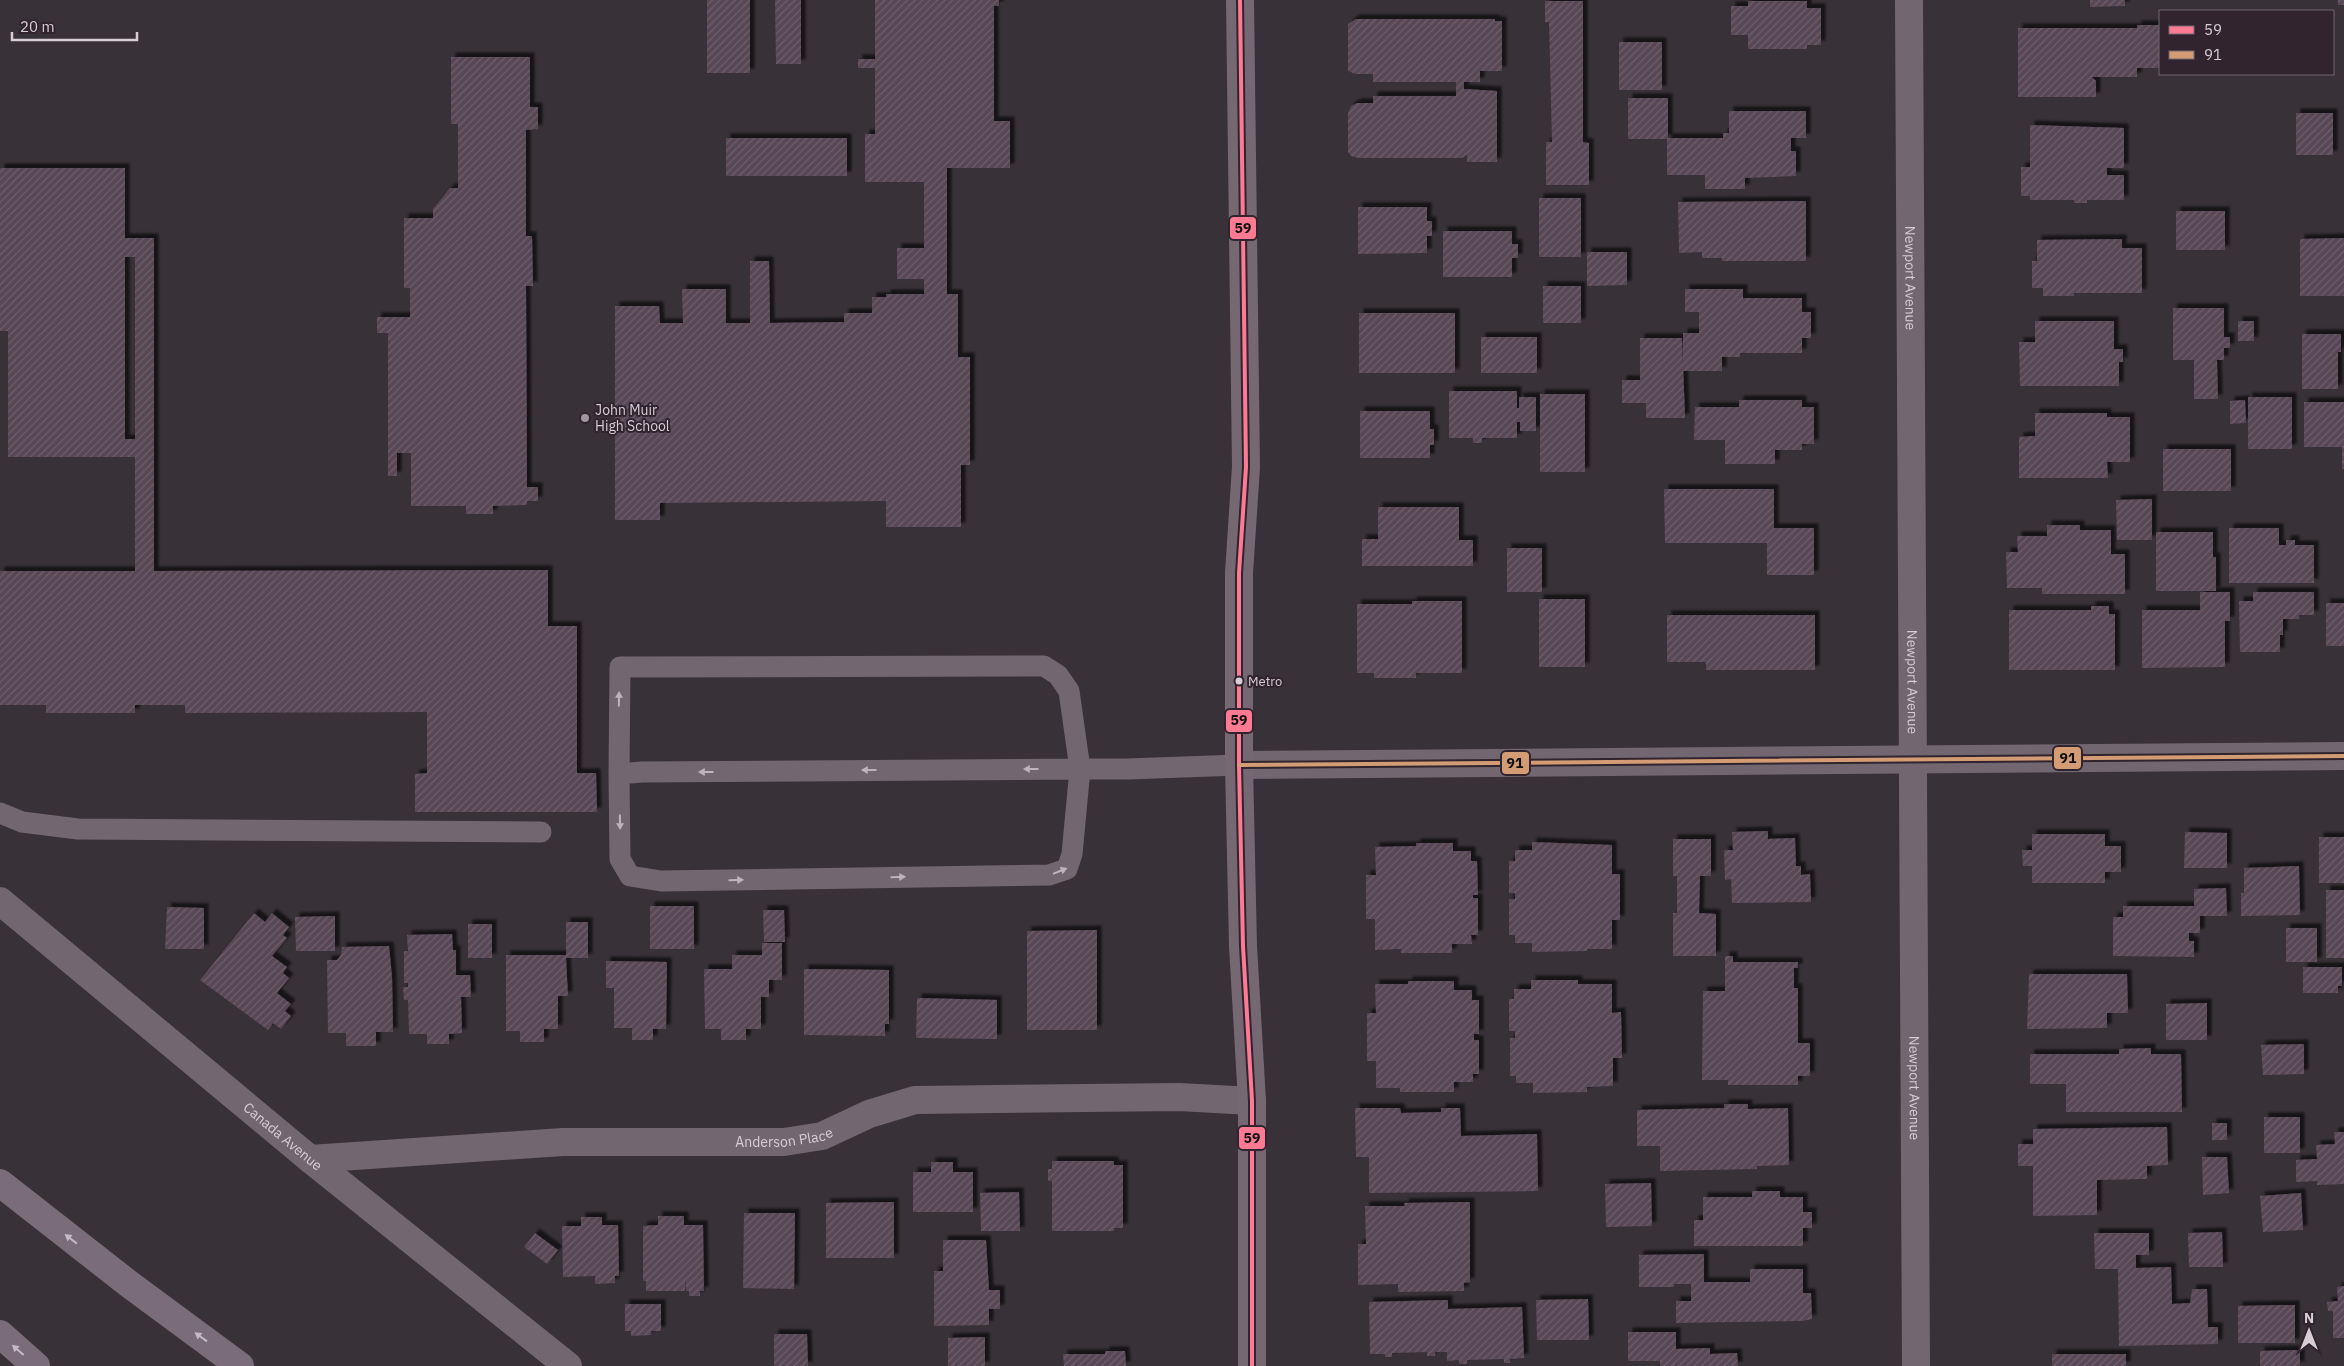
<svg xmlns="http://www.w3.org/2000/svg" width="2344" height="1366" font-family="'IBM Plex Sans',sans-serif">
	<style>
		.building { fill: url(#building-hatch); fill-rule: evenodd; filter: url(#shadow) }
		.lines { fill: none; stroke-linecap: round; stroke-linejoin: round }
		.service { stroke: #726770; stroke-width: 21 }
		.minor { stroke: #726770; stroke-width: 28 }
		.tertiary { stroke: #726770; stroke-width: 28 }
		.secondary { stroke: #756873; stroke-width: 28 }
		.motorway { stroke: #7a6c78; stroke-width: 28 }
		.bus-1-casing { stroke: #31242f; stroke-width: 8 }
		.bus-2-casing { stroke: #31242f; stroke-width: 8 }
		.bus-1 { stroke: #fe7a93; stroke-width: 4 }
		.bus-2 { stroke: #d39c74; stroke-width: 4 }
		.oneway { fill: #beb4bc }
		.oneway2 { fill: #c4bac2 }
		.poi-dot { fill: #9f979e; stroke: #31242f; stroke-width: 2 }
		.bus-dot { fill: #d7ced5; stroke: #31242f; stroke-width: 2 }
		.labels { text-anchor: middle; stroke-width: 4; stroke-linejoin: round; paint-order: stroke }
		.bus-label { font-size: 13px; fill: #d7ced5; stroke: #31242f; text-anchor: start }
		.street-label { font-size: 14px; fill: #d7ced5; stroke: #31242f }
		.poi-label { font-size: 14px; fill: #d7ced5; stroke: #31242f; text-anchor: start }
		.line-badge { stroke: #31242f; stroke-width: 2 }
		.pale-badge-label { font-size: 14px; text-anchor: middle; font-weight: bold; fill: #111 }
	</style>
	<defs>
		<pattern id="building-hatch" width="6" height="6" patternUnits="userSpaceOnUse" patternTransform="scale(1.25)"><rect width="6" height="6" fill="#584655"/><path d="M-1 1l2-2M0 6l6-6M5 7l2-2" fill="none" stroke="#6f606d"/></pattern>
		<filter id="shadow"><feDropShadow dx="4.5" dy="-4.5" stdDeviation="1" flood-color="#0009"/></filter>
	</defs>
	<rect width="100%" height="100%" fill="#383137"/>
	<g class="building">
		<rect x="707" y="0" width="43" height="73"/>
		<polygon points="775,0 801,0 801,64 776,64"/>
		<polygon points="875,0 999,0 999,6 994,6 994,121 1010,121 1010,168 947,168 947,294 958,294 958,357 970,357 970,465 961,465 961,527 886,527 886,501 660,503 660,520 615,520 615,306 659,306 660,323 683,323 682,289 726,289 726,323 750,323 750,261 769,261 770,323 844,322 844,313 872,313 872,297 886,297 886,294 924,294 924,279 897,279 897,248 924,248 924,182 865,182 865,134 875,134 875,68 858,68 858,59 875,59"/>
		<polygon points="2090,0 2125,0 2125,6 2090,7"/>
		<rect x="2338" y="0" width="6" height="5"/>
		<polygon points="1545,1 1583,1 1583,142 1589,143 1589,185 1546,185 1546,142 1552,142 1549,22 1545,22"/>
		<polygon points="1748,1 1807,1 1807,8 1821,8 1821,45 1807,45 1807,49 1748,49 1748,35 1731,35 1731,6 1748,6"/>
		<polygon points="1356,19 1495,19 1495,21 1502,21 1502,71 1480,71 1480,82 1464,82 1464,89 1497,91 1497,162 1467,162 1467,155 1462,158 1358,158 1351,156 1348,152 1348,113 1351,106 1357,103 1373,103 1373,96 1456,96 1456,82 1373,82 1373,74 1356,74 1348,71 1348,24"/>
		<polygon points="2137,25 2160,25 2160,68 2137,68 2137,77 2092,77 2096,81 2096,97 2018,97 2018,28 2137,28"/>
		<rect x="1619" y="42" width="43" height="48"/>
		<polygon points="451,57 530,57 530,107 538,107 538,129 526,130 526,236 532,236 533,286 526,286 527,487 538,487 538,501 527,501 527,505 493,506 493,514 466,514 466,506 411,506 411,453 397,453 397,476 388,476 388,333 377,333 377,317 410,317 410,288 404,288 404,218 433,218 433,209 450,188 458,188 458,124 451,124"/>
		<polygon points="1628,98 1668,98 1668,138 1723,138 1723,133 1729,133 1729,111 1806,111 1806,138 1791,138 1791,151 1796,151 1796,176 1745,178 1745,189 1705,189 1705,175 1667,175 1667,139 1628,139"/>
		<rect x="2296" y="113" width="37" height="42"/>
		<polygon points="2030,125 2124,128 2124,168 2107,168 2107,175 2124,175 2124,200 2087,200 2087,203 2074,203 2074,200 2030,200 2030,196 2021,196 2021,167 2030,167"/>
		<rect x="726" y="138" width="121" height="38"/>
		<path d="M0,168H125V238H154V571L548,570V626H577V773H596L597,812H415V774L427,773V712L185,713V705H135V713H46V705H0V571H135V457H8V331H0ZM125,257H135V439H125Z"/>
		<rect x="1539" y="198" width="42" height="59"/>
		<polygon points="1806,201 1806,261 1722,261 1722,258 1702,258 1702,252 1679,253 1678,202"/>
		<polygon points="1358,207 1427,207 1427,221 1432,221 1432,236 1427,236 1427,253 1358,254"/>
		<rect x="2176" y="211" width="49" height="39"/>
		<polygon points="1443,231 1512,231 1512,244 1518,244 1518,258 1512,258 1512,277 1443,277"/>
		<polygon points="2344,238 2344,296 2300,296 2300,239"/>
		<polygon points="2122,239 2122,248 2142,248 2142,293 2074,293 2074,296 2043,296 2043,288 2032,288 2032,261 2037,261 2037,240"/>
		<polygon points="1587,252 1627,252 1627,285 1587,286"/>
		<rect x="1543" y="286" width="38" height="37"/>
		<polygon points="1685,289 1743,289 1743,298 1802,298 1802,312 1811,312 1811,338 1802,338 1802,353 1740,353 1740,357 1722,357 1722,371 1683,371 1683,333 1699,333 1699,312 1685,312"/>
		<polygon points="2173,308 2224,308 2224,337 2230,337 2230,348 2224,348 2224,360 2217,360 2218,399 2194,399 2194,360 2173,360"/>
		<rect x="1359" y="313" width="96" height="60"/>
		<polygon points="2035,321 2114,321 2114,349 2123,349 2123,362 2119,362 2119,386 2020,386 2019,342 2035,342"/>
		<rect x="2238" y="321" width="16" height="20"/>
		<polygon points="2302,334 2341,334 2341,352 2338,352 2338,389 2302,389"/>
		<rect x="1481" y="337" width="56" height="36"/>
		<polygon points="1640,338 1682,338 1685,418 1646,418 1646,403 1622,403 1622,380 1640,380"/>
		<polygon points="1449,391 1517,391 1517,408 1519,408 1519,397 1536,397 1536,431 1520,431 1520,422 1517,422 1517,438 1482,438 1482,443 1473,443 1473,438 1449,438"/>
		<rect x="1540" y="394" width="45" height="78"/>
		<rect x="2248" y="397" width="44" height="52"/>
		<polygon points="1739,400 1802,400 1802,407 1814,407 1814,444 1802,444 1802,450 1775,450 1775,464 1725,464 1725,440 1694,440 1695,407 1739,407"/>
		<polygon points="2245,400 2246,423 2230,424 2230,401"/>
		<polygon points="2304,402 2344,402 2344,469 2342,469 2342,447 2304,447"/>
		<polygon points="1360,411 1430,411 1430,429 1434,429 1434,445 1430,445 1430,458 1360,458"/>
		<polygon points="2035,413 2107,413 2107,417 2130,417 2130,462 2107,462 2108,478 2019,478 2019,437 2035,436"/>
		<rect x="2163" y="449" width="68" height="42"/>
		<polygon points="1664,489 1774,489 1774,528 1814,528 1814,575 1767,575 1767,543 1665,543"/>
		<polygon points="2152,499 2152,540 2117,540 2116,500"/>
		<polygon points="1378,507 1459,507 1459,540 1473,540 1473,566 1362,566 1362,539 1378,539"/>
		<polygon points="2047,525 2080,525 2080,530 2111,530 2111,554 2125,554 2125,594 2042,594 2042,588 2007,588 2006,552 2018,552 2017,536 2047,536"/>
		<polygon points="2229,528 2279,528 2279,545 2286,545 2286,540 2295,540 2295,545 2314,545 2314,583 2229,583"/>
		<polygon points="2156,532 2213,532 2213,557 2216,557 2216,591 2156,591"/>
		<rect x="1507" y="548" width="35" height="44"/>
		<polygon points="2200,592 2230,592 2230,621 2225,621 2225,667 2142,668 2142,610 2200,610"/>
		<polygon points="2253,592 2314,592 2314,615 2299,615 2299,619 2283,619 2283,635 2280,635 2280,652 2240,652 2239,601 2253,601"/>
		<rect x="1539" y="599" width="46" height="68"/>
		<polygon points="1412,601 1462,601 1462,673 1416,673 1416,678 1374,678 1374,673 1357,673 1357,604 1412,604"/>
		<rect x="2326" y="603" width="18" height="43"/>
		<polygon points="2091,606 2109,606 2109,614 2115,614 2115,670 2009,670 2009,610 2091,610"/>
		<polygon points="1667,615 1815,615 1815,670 1706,670 1706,662 1667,662"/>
		<polygon points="1768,831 1768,839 1795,838 1796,866 1801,866 1801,875 1810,874 1811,902 1732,903 1731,879 1725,880 1724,850 1733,850 1732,832"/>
		<polygon points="2185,832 2227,833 2227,868 2184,868"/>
		<polygon points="2032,834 2105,834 2105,846 2121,846 2121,872 2105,872 2105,883 2032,883 2032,866 2023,866 2022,850 2032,850"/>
		<rect x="2319" y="837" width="25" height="46"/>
		<polygon points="1673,839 1711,839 1711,876 1700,876 1699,913 1716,914 1716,956 1673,956 1673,913 1677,913 1677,876 1673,876"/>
		<polygon points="1532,842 1612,845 1612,874 1620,874 1620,920 1612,920 1612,949 1587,949 1587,951 1532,952 1532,943 1515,943 1515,935 1509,935 1509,899 1515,899 1515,893 1509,893 1509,861 1515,861 1515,850 1532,850"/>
		<polygon points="1416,843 1453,843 1453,851 1471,851 1471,861 1477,861 1478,895 1473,895 1473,898 1478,898 1478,935 1471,935 1472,944 1452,944 1452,953 1401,953 1401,949 1375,950 1375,919 1366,919 1366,875 1376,875 1375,847 1416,846"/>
		<polygon points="2299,866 2300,915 2241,916 2241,893 2244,893 2244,868"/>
		<polygon points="2226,888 2227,916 2200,916 2200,933 2189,933 2189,941 2194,941 2194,957 2113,956 2113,917 2123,917 2123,906 2194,906 2194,889"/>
		<rect x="2326" y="890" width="18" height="68"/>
		<rect x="650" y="906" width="44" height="43"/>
		<polygon points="167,907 204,908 204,949 165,949"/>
		<polygon points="763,910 784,910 785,942 764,942"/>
		<polygon points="254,913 265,922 272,913 289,927 283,935 287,938 272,956 287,967 283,973 289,978 277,993 291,1004 285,1011 291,1016 281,1029 273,1023 268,1030 200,980"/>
		<polygon points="335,916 335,951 296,951 295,917"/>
		<polygon points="566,922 588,922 588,958 566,958 568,996 558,996 558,1029 544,1029 544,1042 520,1042 520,1031 506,1031 506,955 566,955"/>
		<rect x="468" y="924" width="24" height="34"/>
		<rect x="2286" y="928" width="31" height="34"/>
		<polygon points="1097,930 1097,1030 1027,1030 1027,931"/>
		<polygon points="452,934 453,950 456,950 456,975 470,975 471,997 461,997 462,1033 449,1034 449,1044 427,1044 427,1034 409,1034 408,1000 404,1000 403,987 408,987 408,983 404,983 404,951 408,951 407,935"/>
		<polygon points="762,943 782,943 782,980 769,980 769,997 761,997 761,1029 746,1029 746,1040 721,1040 721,1029 705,1029 704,969 732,969 732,955 762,955"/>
		<polygon points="389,946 392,977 393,1032 376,1032 376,1046 346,1046 346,1033 328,1033 327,960 337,960 341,955 342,947"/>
		<polygon points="1725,956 1733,956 1733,962 1798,962 1798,968 1794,968 1794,988 1798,988 1798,1043 1810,1043 1810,1076 1798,1076 1798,1085 1728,1085 1728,1080 1702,1080 1703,991 1725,991"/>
		<polygon points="606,961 667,962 666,1029 653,1029 653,1040 632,1040 632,1028 614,1028 614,988 606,988"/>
		<polygon points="2303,967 2342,967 2342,986 2338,986 2338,993 2303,993"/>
		<polygon points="804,969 889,970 889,1024 885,1024 885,1036 804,1035"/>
		<polygon points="2029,974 2127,974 2128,1013 2107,1013 2107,1028 2027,1029"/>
		<polygon points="1531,980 1578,980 1578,984 1612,984 1612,1013 1621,1012 1622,1058 1613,1058 1613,1086 1587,1087 1587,1092 1533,1093 1533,1083 1516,1083 1516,1076 1510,1076 1510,1038 1515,1038 1515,1031 1509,1031 1509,999 1514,999 1514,989 1531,989"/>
		<polygon points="1408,981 1454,981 1454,990 1472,990 1472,1000 1479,1000 1479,1034 1474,1034 1474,1040 1479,1040 1479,1074 1473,1074 1473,1082 1454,1082 1454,1092 1400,1092 1400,1088 1376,1088 1376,1061 1367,1061 1367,1013 1376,1013 1375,984 1408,984"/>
		<polygon points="917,998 997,1000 997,1039 916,1038"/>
		<polygon points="2207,1003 2207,1040 2166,1040 2166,1004"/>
		<polygon points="2304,1044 2304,1074 2263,1075 2261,1045"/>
		<polygon points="2151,1048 2151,1054 2181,1054 2182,1112 2066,1112 2066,1084 2030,1084 2030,1054 2119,1054 2119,1049"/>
		<polygon points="1724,1104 1748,1104 1748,1109 1788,1108 1789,1165 1757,1166 1757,1169 1660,1171 1660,1146 1637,1146 1637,1110 1724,1108"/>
		<polygon points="1355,1108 1400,1108 1401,1113 1441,1112 1441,1108 1460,1108 1461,1136 1537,1134 1538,1191 1369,1193 1369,1157 1356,1157"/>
		<rect x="2264" y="1117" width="36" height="36"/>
		<rect x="2212" y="1123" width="15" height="17"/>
		<polygon points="2167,1127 2168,1165 2147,1166 2147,1179 2097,1180 2097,1215 2033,1216 2033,1166 2018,1166 2018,1144 2033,1144 2033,1129"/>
		<polygon points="2334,1132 2344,1132 2344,1184 2317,1185 2317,1181 2296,1182 2296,1160 2317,1159 2316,1145 2335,1144"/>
		<polygon points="2202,1157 2227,1157 2229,1193 2203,1195"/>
		<polygon points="1052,1161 1114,1161 1114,1165 1123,1165 1123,1228 1114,1228 1114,1231 1052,1231 1052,1181 1048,1181 1048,1169 1052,1169"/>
		<polygon points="931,1162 953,1162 953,1172 973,1172 973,1212 913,1212 913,1172 931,1172"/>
		<polygon points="1651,1183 1652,1226 1606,1227 1605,1184"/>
		<polygon points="1752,1191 1780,1191 1780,1197 1803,1197 1803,1212 1812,1212 1812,1228 1803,1228 1803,1246 1694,1246 1694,1220 1703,1220 1703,1197 1752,1197"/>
		<polygon points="1019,1192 1020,1231 981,1231 980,1193"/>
		<polygon points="2301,1193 2303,1230 2263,1232 2260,1196"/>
		<polygon points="894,1202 894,1258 826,1258 826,1203"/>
		<polygon points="1470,1202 1470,1282 1464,1283 1464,1291 1398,1292 1398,1284 1358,1285 1358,1244 1366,1244 1365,1206 1405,1206 1404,1203"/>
		<polygon points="744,1213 795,1213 794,1289 743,1288"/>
		<polygon points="658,1216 684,1216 684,1225 703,1225 704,1291 700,1291 700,1296 689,1296 689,1291 686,1291 686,1280 685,1291 646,1291 646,1281 643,1281 643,1226 658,1225"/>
		<polygon points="581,1217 602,1217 602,1225 618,1225 619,1276 615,1276 615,1283 595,1284 595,1276 563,1277 562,1226 581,1226"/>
		<polygon points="2222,1232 2223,1267 2189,1267 2188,1233"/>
		<polygon points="535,1233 558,1250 547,1264 524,1247"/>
		<polygon points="2094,1233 2149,1233 2149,1255 2136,1255 2136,1268 2171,1267 2172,1304 2190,1303 2192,1289 2207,1289 2208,1327 2218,1327 2218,1344 2119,1346 2118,1269 2095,1269"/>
		<polygon points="943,1240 986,1240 989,1290 1000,1290 1000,1309 989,1309 989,1325 934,1326 934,1271 943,1271"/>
		<polygon points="1704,1254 1704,1282 1750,1282 1750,1269 1803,1269 1803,1293 1811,1293 1812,1319 1803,1321 1676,1323 1676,1301 1691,1301 1691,1284 1674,1284 1674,1287 1639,1287 1639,1255"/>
		<polygon points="2344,1286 2344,1338 2333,1338 2333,1311 2328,1311 2327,1302 2338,1301 2337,1287"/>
		<polygon points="1588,1299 1589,1340 1537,1340 1536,1300"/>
		<polygon points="1448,1300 1448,1309 1522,1307 1524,1358 1510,1359 1510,1363 1504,1363 1504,1359 1467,1360 1467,1364 1459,1364 1459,1360 1447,1361 1447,1352 1435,1352 1435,1356 1427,1356 1427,1352 1392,1353 1392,1357 1385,1357 1385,1354 1370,1354 1369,1302"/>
		<polygon points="625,1304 661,1304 661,1331 651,1331 651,1335 631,1336 631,1331 625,1331"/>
		<polygon points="2295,1305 2295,1343 2238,1343 2238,1306"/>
		<polygon points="1628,1332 1676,1332 1676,1349 1710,1348 1710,1354 1737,1353 1738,1366 1660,1366 1660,1361 1628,1361"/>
		<polygon points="774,1334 807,1334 808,1366 774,1366"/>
		<polygon points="985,1337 985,1366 948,1366 948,1338"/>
		<polygon points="2300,1350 2300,1366 2260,1366 2260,1351"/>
		<polygon points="1105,1351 1125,1351 1126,1366 1064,1366 1063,1354 1105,1354"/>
		<rect x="2052" y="1354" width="74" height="12"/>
	</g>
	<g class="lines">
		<g class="service">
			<polyline points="619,774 620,859 630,876 661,881 1049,875 1067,869 1072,854 1080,769 1069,691 1058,675 1044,666 620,667 619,774 642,772 1080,769 1128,769 1239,765"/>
			<polyline points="0,813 22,822 78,829 541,832"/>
		</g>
		<g class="minor">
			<path id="s1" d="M1909,0L1916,1366"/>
			<polyline points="1239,765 2344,756"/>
			<path id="s2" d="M310,1159L563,1142H784L822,1136L869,1114L915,1100L1179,1097L1252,1101"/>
		</g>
		<path class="tertiary" id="s3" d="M0,901L310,1159L568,1366"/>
		<polyline class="secondary" points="1240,0 1246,467 1239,573 1239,765 1243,946 1252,1101 1252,1366"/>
		<g class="motorway">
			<polyline points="0,1183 129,1284 240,1366"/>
			<polyline points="0,1334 36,1366"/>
		</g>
		<g class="bus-1-casing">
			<polyline id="bus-1" points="1240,0 1246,467 1239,573 1239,765 1243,946 1252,1101 1252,1366"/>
		</g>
		<g class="bus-2-casing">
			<polyline id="bus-2" points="1239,765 2344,756"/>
		</g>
		<use href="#bus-1" class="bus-1"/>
		<use href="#bus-2" class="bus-2"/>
	</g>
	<defs><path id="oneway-solid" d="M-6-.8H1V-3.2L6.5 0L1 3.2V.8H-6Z" transform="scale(1.25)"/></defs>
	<g class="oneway">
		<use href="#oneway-solid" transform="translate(619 699) rotate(-89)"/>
		<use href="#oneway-solid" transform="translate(1031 769) rotate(180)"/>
		<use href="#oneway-solid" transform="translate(869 770) rotate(180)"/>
		<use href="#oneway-solid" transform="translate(706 772) rotate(180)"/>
		<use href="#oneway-solid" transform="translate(620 822) rotate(89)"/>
		<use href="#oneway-solid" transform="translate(1060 871) rotate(-22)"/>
		<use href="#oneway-solid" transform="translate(898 877) rotate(-1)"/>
		<use href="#oneway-solid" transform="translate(736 880) rotate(-1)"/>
	</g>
	<g class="oneway2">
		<use href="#oneway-solid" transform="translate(71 1239) rotate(-142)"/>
		<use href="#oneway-solid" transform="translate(201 1337) rotate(-144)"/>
		<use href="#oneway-solid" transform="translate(18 1350) rotate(-139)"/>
	</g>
	<circle class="poi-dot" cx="585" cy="418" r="5"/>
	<circle class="bus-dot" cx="1239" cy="681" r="4.5"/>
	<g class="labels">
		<g class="bus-label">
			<text x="1248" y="686">Metro</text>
		</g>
		<g class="street-label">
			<text dy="5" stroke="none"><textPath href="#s1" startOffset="278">Newport Avenue</textPath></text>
			<text dy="5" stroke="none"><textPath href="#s1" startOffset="682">Newport Avenue</textPath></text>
			<text dy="5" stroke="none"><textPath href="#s1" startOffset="1088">Newport Avenue</textPath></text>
			<text dy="5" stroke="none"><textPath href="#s2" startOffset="475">Anderson Place</textPath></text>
			<text dy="5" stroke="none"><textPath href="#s3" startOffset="368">Canada Avenue</textPath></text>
		</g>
		<g class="poi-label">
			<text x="595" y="415">John Muir<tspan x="595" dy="16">High School</tspan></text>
		</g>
	</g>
	<g class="line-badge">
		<rect x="1229" y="216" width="28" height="24" rx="5" fill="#fe7a93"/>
		<rect x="1225" y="709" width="28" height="24" rx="5" fill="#fe7a93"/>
		<rect x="2053" y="746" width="29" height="24" rx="5" fill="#d39c74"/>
		<rect x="1501" y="751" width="29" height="24" rx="5" fill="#d39c74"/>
		<rect x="1238" y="1126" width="28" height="24" rx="5" fill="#fe7a93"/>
	</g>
	<g class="pale-badge-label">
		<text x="1243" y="233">59</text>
		<text x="1239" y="725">59</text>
		<text x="2068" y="763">91</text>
		<text x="1515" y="768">91</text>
		<text x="1252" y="1143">59</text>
	</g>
	<rect x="2159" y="10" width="175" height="65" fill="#31242f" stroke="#736871"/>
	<rect x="2169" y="26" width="25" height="8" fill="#fe7a93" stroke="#736871"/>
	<text x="2204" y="35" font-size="15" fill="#d7ced5">59</text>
	<rect x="2169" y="51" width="25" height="8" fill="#d39c74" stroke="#736871"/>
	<text x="2204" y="60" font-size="15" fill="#d7ced5">91</text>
	<g transform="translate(2309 1331)" stroke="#31242f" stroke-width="4" paint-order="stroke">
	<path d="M0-4L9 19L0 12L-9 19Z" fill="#d7ced5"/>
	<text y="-8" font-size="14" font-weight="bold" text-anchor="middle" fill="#d7ced5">N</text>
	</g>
	<path d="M12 32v8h125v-8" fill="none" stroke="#d7ced5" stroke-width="2.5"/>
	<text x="20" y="32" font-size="15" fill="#d7ced5" stroke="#31242f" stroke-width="4" paint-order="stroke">20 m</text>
</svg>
